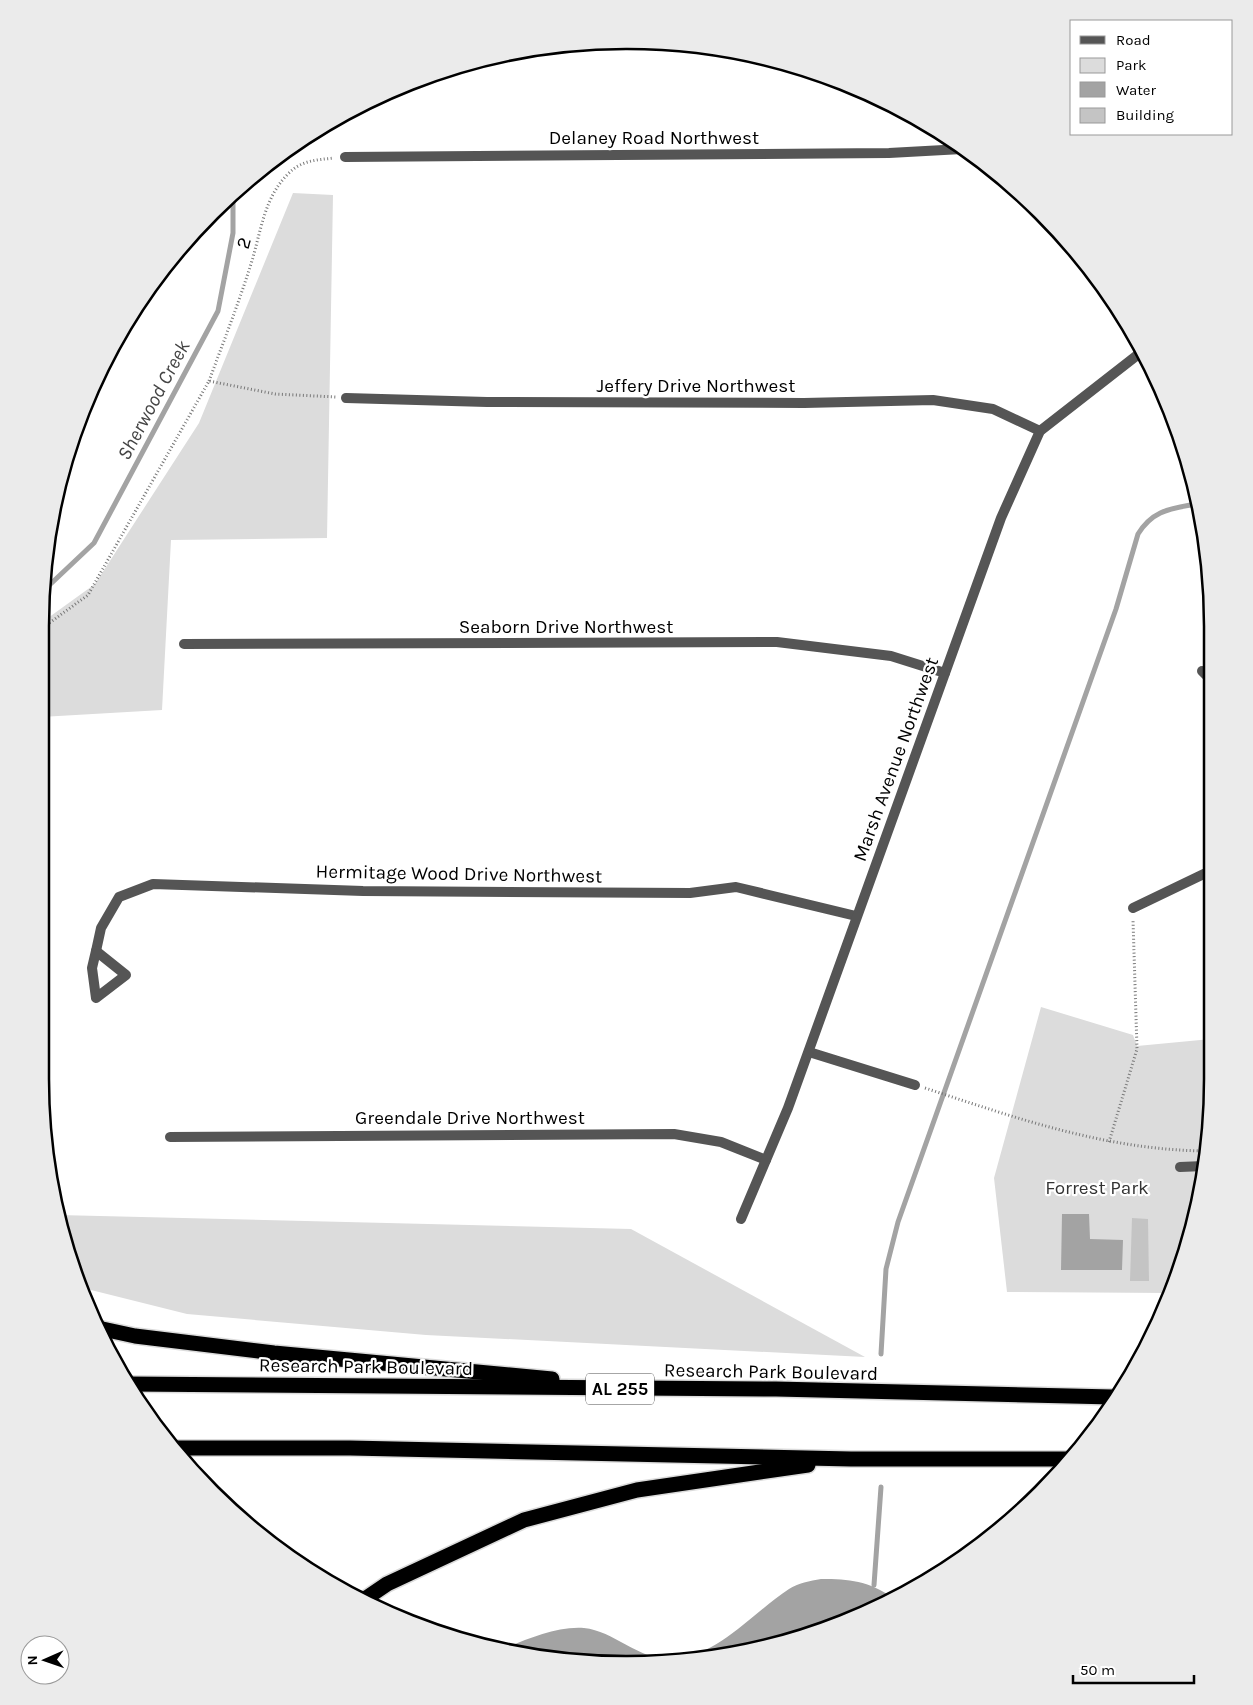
<svg xmlns="http://www.w3.org/2000/svg" width="1253" height="1705" font-family="Karla,sans-serif">
	<style>
		.green { fill: #dcdcdc }
		.water { fill: #a3a3a3 }
		.lines { fill: none; stroke-linecap: round; stroke-linejoin: round }
		.stream { stroke: #a3a3a3; stroke-width: 5 }
		.building { fill: #c4c4c4 }
		.motorway-casing { stroke: #dbdbdb; stroke-width: 18 }
		.path { stroke: #777; stroke-width: 3; stroke-dasharray: 1 2.5; stroke-linecap: butt }
		.minor { stroke: #555; stroke-width: 10 }
		.motorway { stroke: #000; stroke-width: 15 }
		.labels { text-anchor: middle; stroke-width: 4.5; stroke-linejoin: round; paint-order: stroke }
		.shield { fill: #fff; stroke: #4c4c4c; stroke-width: 1 }
		.shield-label { font-size: 18px; font-weight: bold; fill: #000 }
		.street-label { font-size: 19px; fill: #000; stroke: #fff }
		.park-label { font-size: 19px; fill: #333; stroke: #fff }
		.water-label { font-size: 20px; font-style: italic; fill: #444; stroke: #fff }
		.rim { fill: none; stroke: #000; stroke-width: 2.5 }
	</style>
	<rect width="100%" height="100%" fill="#fff"/>
	<g class="green">
		<polygon points="293,193 333,195 327,538 171,540 162,710 41,717 41,623 95,584 199,423"/>
		<polygon points="1041,1007 1133,1035 1137,1046 1211,1039 1212,1117 1193,1231 1169,1293 1007,1292 994,1178"/>
		<polygon points="58,1215 631,1229 865,1357 426,1335 187,1314 79,1287 60,1231"/>
	</g>
	<g class="water">
		<polygon points="1062,1214 1089,1214 1090,1239 1123,1240 1122,1270 1061,1270"/>
		<path d="M821,1579C850,1579 868,1581 892,1597L851,1620L703,1660L626,1665L512,1654L500,1650C526,1640 555,1626 584,1628C615,1631 641,1662 673,1659C720,1655 752,1613 789,1589C798,1583 810,1581 821,1579Z"/>
	</g>
	<g class="lines">
		<g class="stream">
			<polyline points="41,593 94,543 218,311 233,233 233,195"/>
			<path d="M881,1354L886,1269L898,1222L1116,609L1138,534C1153,510 1170,509 1196,504"/>
			<polyline points="874,1585 881,1487"/>
		</g>
	</g>
	<polygon class="building" points="1132,1218 1148,1219 1149,1281 1130,1281"/>
	<g class="lines">
		<g class="motorway-casing">
			<g id="motorway">
				<polyline points="98,1328 135,1336 274,1353 552,1379"/>
				<polyline points="128,1384 776,1389 1113,1397"/>
				<polyline points="178,1448 350,1448 851,1459 1072,1459"/>
				<polyline points="362,1601 387,1584 524,1520 637,1490 808,1465"/>
			</g>
		</g>
		<g class="path">
			<path d="M209,381C223,343 238,305 250,267C261,234 263,198 289,173C302,160 317,160 334,158"/>
			<polyline points="41,629 88,595 209,381 275,394 336,397"/>
			<path d="M925,1088C1019,1119 1107,1150 1206,1151"/>
			<polyline points="1109,1142 1137,1049 1133,920"/>
		</g>
		<g class="minor">
			<polyline points="345,157 889,153 962,149"/>
			<polyline points="346,398 487,402 804,403 933,400 993,409 1040,431"/>
			<polyline points="184,644 777,642 891,656 945,673"/>
			<polyline points="1202,671 1209,678"/>
			<polyline points="1133,908 1210,871"/>
			<polyline points="96,951 101,928 119,897 153,884 363,891 690,893 736,887 856,916"/>
			<polygon points="96,951 126,975 96,998 92,968"/>
			<polyline points="809,1052 915,1085"/>
			<polyline points="170,1137 674,1134 721,1142 766,1160"/>
			<polyline points="1180,1167 1204,1166"/>
			<polyline points="741,1219 788,1108 1001,518 1040,431 1140,353"/>
		</g>
		<use href="#motorway" class="motorway"/>
	</g>
	<g class="labels">
		<rect class="shield" x="586" y="1373.5" width="68" height="31" rx="4"/>
		<g class="shield-label">
			<text x="620" y="1395">AL 255</text>
		</g>
		<g class="street-label">
			<text x="654" y="144">Delaney Road Northwest</text>
			<text transform="translate(243 243) rotate(-75)" y="7">2</text>
			<text x="696" y="392">Jeffery Drive Northwest</text>
			<text x="566" y="633">Seaborn Drive Northwest</text>
			<text transform="translate(895 759) rotate(-70)" y="7">Marsh Avenue Northwest</text>
			<text transform="translate(459 873) rotate(1)" y="7">Hermitage Wood Drive Northwest</text>
			<text x="470" y="1124">Greendale Drive Northwest</text>
			<text transform="translate(366 1366) rotate(1)" y="7">Research Park Boulevard</text>
			<text transform="translate(771 1371) rotate(1)" y="7">Research Park Boulevard</text>
		</g>
		<g class="park-label">
			<text x="1097" y="1194">Forrest Park</text>
		</g>
		<g class="water-label">
			<text transform="translate(153 400) rotate(-62)" y="7">Sherwood Creek</text>
		</g>
	</g>
	<path d="M0 0H1253V1705H0ZM626 49H627A577 577 0 0 1 1204 626V1079A577 577 0 0 1 627 1656H626A577 577 0 0 1 49 1079V626A577 577 0 0 1 626 49Z" fill="#ebebeb" fill-rule="evenodd"/>
	<path class="rim" d="M626 49H627A577 577 0 0 1 1204 626V1079A577 577 0 0 1 627 1656H626A577 577 0 0 1 49 1079V626A577 577 0 0 1 626 49Z"/>
	<rect x="1070" y="20" width="162" height="115" fill="#ffffff" stroke="#999999"/>
	<rect x="1080" y="36" width="25" height="8" fill="#555555" stroke="#999999"/>
	<text x="1116" y="45" font-size="15" fill="#000000">Road</text>
	<rect x="1080" y="58" width="25" height="15" fill="#dcdcdc" stroke="#999999"/>
	<text x="1116" y="70" font-size="15" fill="#000000">Park</text>
	<rect x="1080" y="82" width="25" height="15" fill="#a3a3a3" stroke="#999999"/>
	<text x="1116" y="95" font-size="15" fill="#000000">Water</text>
	<rect x="1080" y="108" width="25" height="15" fill="#c4c4c4" stroke="#999999"/>
	<text x="1116" y="120" font-size="15" fill="#000000">Building</text>
	<g transform="translate(45 1660) rotate(268)"><circle r="24" fill="#ffffff" stroke="#999999"/>
	<path d="M0-4L9 19L0 12L-9 19Z" fill="#000000"/>
	<text y="-8" font-size="14" font-weight="bold" text-anchor="middle" fill="#000000">N</text>
	</g>
	<path d="M1073 1675v8h121v-8" fill="none" stroke="#000000" stroke-width="2.5"/>
	<text x="1080" y="1675" font-size="15" fill="#000000" stroke="#ffffff" stroke-width="4" paint-order="stroke">50 m</text>
</svg>
